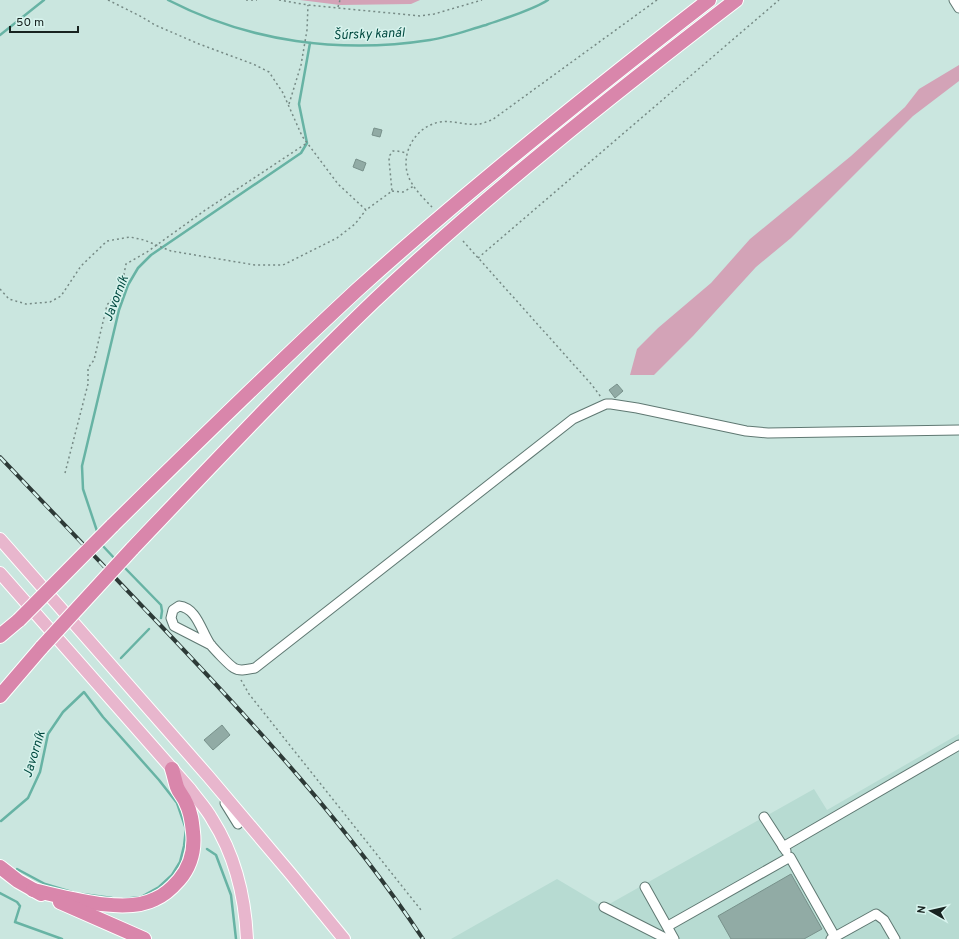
<svg xmlns="http://www.w3.org/2000/svg" width="959" height="939" font-family="Overpass,sans-serif">
	<style>
		.built { fill: #b7dbd2 }
		.green { fill: #d3a3b7 }
		.lines { fill: none; stroke-linecap: round; stroke-linejoin: round }
		.stream { stroke: #67b3a4; stroke-width: 2.5 }
		.building { fill: #91aba5; stroke: #78918b }
		.minor-casing { stroke: #5f7872; stroke-width: 11 }
		.major-casing { stroke: #fff; stroke-width: 14 }
		.highway-casing { stroke: #fff; stroke-width: 16 }
		.path { stroke: #768a85; stroke-width: 1.5; stroke-dasharray: 2 3; stroke-linecap: butt }
		.minor { stroke: #fff; stroke-width: 9 }
		.major { stroke: #e8b6cd; stroke-width: 12 }
		.highway { stroke: #d986ab; stroke-width: 14 }
		.rail-casing { stroke: #2d3a37; stroke-width: 4 }
		.rail { stroke: #d7f3ed; stroke-width: 2.5; stroke-dasharray: 8; stroke-linecap: butt }
		.highway-bridge-casing { stroke: #fff; stroke-width: 16; stroke-linecap: butt }
		.highway-bridge { stroke: #d986ab; stroke-width: 14 }
		.labels { text-anchor: middle; stroke-width: 3; stroke-linejoin: round; paint-order: stroke }
		.water-label { font-size: 13px; font-style: italic; fill: #024a40; stroke: #d7f3ed }
	</style>
	<rect width="100%" height="100%" fill="#cae6df"/>
	<polygon class="built" points="959,734 959,939 451,939 557,879 604,907 814,789 827,810"/>
	<g class="green">
		<polygon points="300,0 420,0 411,4 340,5"/>
		<polygon points="959,65 959,81 913,116 791,238 756,267 693,336 654,375 630,375 637,349 658,328 711,283 750,239 851,156 905,107 919,89"/>
	</g>
	<g class="lines">
		<g class="stream">
			<path d="M168,0C249,42 341,54 430,40C449,37 468,30 486,25C505,18 531,11 548,0"/>
			<polyline points="0,35 44,0"/>
			<polyline points="98,534 83,489 82,466 119,310 128,285 138,268 151,255 301,153 307,143 299,104 310,43"/>
			<polyline points="101,543 102,545 116,560"/>
			<polyline points="123,566 161,605 162,611 161,618"/>
			<polyline points="121,658 149,629"/>
			<polyline points="1,821 28,798 40,772 48,734 63,712 84,692 103,717 159,780 177,803 186,829 184,846 180,862 172,875 159,887 141,897 123,899"/>
			<polyline points="207,849 216,855 231,895 236,939"/>
			<polyline points="17,869 45,884 75,893"/>
			<polyline points="0,893 17,902 20,906 15,922 62,939"/>
			<polyline points="82,894 112,898"/>
		</g>
	</g>
	<g class="building">
		<polygon points="374,128 382,130 380,137 372,135"/>
		<polygon points="356,159 366,163 363,171 353,167"/>
		<polygon points="617,384 623,391 615,398 609,390"/>
		<polygon points="222,725 230,735 213,750 204,740"/>
		<polygon points="791,874 822,929 804,939 731,939 718,916"/>
	</g>
	<g class="lines">
		<g class="minor-casing">
			<g id="minor">
				<polyline points="954,0 959,8"/>
				<path d="M211,645L174,626L171,618L173,610L179,606C197,608 201,631 210,644C214,649 229,665 234,668C240,672 249,669 255,668L573,419L606,404H611L637,408L746,431L768,433L959,430"/>
				<polyline points="225,803 238,824"/>
				<polyline points="764,817 786,851"/>
				<polyline points="783,847 959,745"/>
				<polyline points="645,887 674,939"/>
				<polyline points="604,907 667,939"/>
				<polyline points="668,926 790,857 835,937"/>
				<polyline points="831,939 876,914 884,920 895,939"/>
			</g>
		</g>
		<g class="major-casing">
			<g id="major">
				<polyline points="0,539 208,776 290,873 344,939"/>
				<path d="M0,573L190,789C197,799 206,808 212,819C235,855 245,897 247,939"/>
			</g>
		</g>
		<g class="highway-casing">
			<g id="highway">
				<path d="M112,526C193,446 274,367 357,290C470,188 589,93 709,0"/>
				<path d="M132,549C211,466 290,382 373,302C487,194 611,96 736,0"/>
				<polyline points="0,636 19,620"/>
				<polyline points="0,696 42,647"/>
				<polyline points="0,867 18,881 41,894"/>
				<path d="M33,890C65,897 125,915 155,899C165,895 172,888 179,880C190,867 195,850 193,832C192,822 191,812 186,803C184,797 179,793 177,787C175,781 174,775 172,769"/>
				<polyline points="60,902 144,939"/>
			</g>
		</g>
		<g class="path">
			<polyline points="108,0 142,17 155,25 199,44 253,64 269,72 283,93 302,136 338,184 366,210 392,191 389,160 390,155 393,151 397,151 407,153"/>
			<polyline points="246,0 257,0"/>
			<polyline points="279,0 308,5 420,16 434,14 482,0"/>
			<polyline points="338,7 340,0"/>
			<polyline points="289,104 301,65 307,30 308,5"/>
			<polyline points="392,191 403,192 414,186"/>
			<path d="M432,207C424,199 414,189 409,178C399,155 415,126 440,122C454,120 467,126 480,124C484,123 488,121 492,120L657,0"/>
			<polyline points="463,241 592,385 601,397"/>
			<polyline points="478,258 779,0"/>
			<polyline points="0,289 9,299 26,304 50,302 61,296 81,266 107,241 130,237 144,240 171,251 255,265 283,265 337,238 355,224 366,210"/>
			<polyline points="65,473 88,384 88,368 94,360 107,305 121,289 126,264 147,252 204,211 307,143"/>
			<polyline points="241,680 249,694 421,910"/>
		</g>
		<use href="#minor" class="minor"/>
		<use href="#major" class="major"/>
		<use href="#highway" class="highway"/>
		<g class="rail-casing">
			<path id="rail" d="M0,457C54,514 108,571 163,628C256,726 348,826 423,939"/>
		</g>
		<use href="#rail" class="rail"/>
		<g class="highway-bridge-casing">
			<g id="highway-bridge">
				<polyline points="19,620 112,526"/>
				<polyline points="42,647 132,549"/>
			</g>
		</g>
		<use href="#highway-bridge" class="highway-bridge"/>
	</g>
	<g class="labels">
		<g class="water-label">
			<text transform="translate(369 33) rotate(-2)" y="5">Šúrsky kanál</text>
			<text transform="translate(115 298) rotate(-69)" y="5">Javorník</text>
			<text transform="translate(33 754) rotate(-73)" y="5">Javorník</text>
		</g>
	</g>
	<g transform="translate(931 911) rotate(278)" stroke="#d7f3ed" stroke-width="3" paint-order="stroke">
	<path d="M0-3L7 15L0 10L-7 15Z" fill="#182320"/>
	<text y="-6" font-size="11" font-weight="bold" text-anchor="middle" fill="#182320">N</text>
	</g>
	<path d="M10 26v6h68v-6" fill="none" stroke="#182320" stroke-width="2"/>
	<text x="16" y="26" font-size="12" fill="#182320" stroke="#d7f3ed" stroke-width="3" paint-order="stroke">50 m</text>
</svg>
